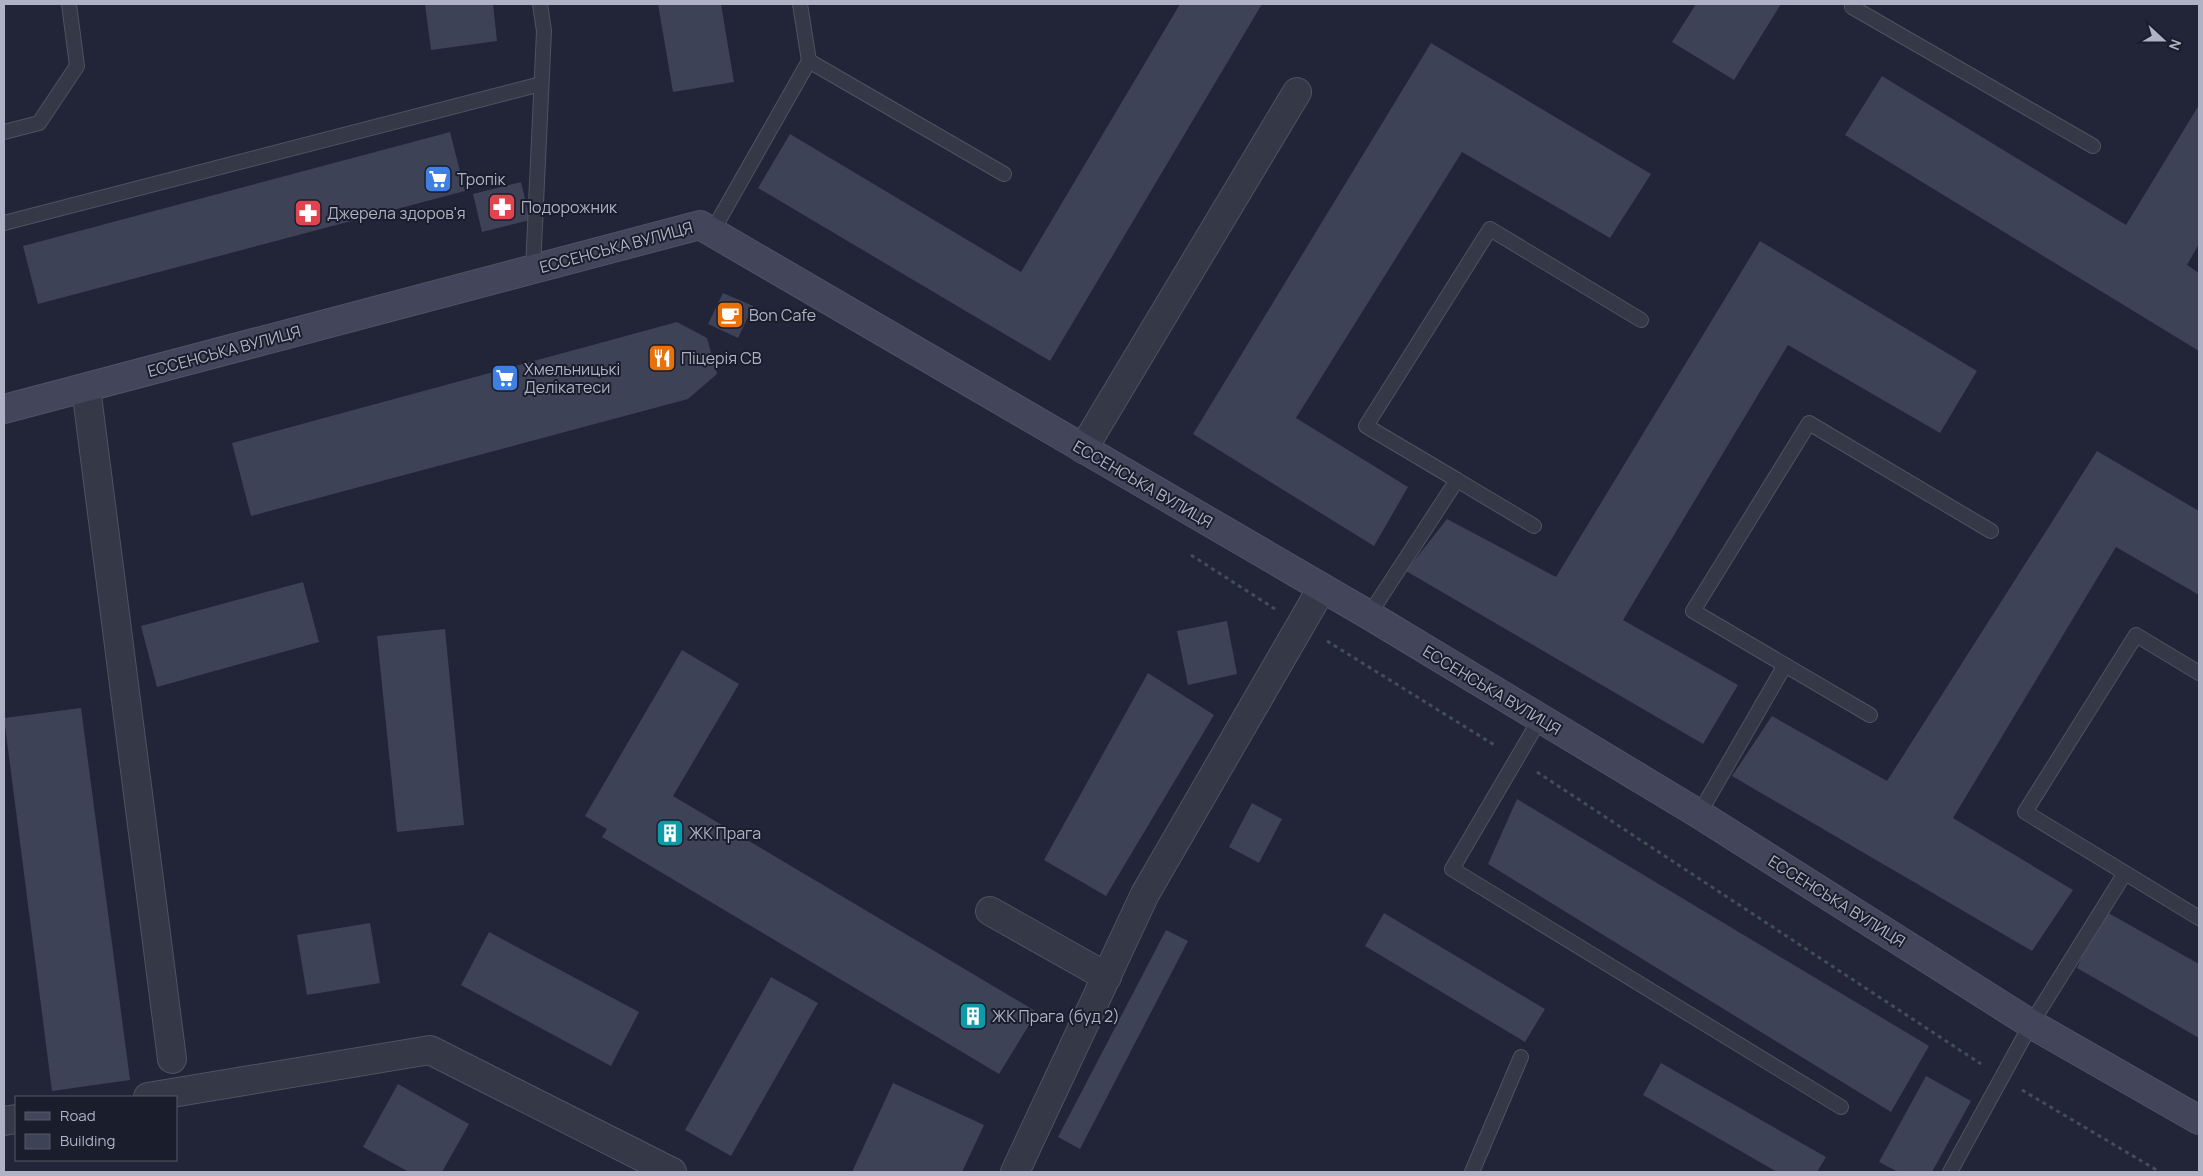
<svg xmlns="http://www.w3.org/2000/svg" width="2203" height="1176" font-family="Manrope,sans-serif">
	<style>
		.building { fill: #3d4257 }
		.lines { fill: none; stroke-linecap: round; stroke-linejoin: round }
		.lane-casing { stroke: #4f5262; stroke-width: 16 }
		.street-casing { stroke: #4f5262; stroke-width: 30 }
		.secondary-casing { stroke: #4f5262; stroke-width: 30 }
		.path { stroke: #404e55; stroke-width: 3; stroke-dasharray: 4 4; stroke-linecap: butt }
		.lane { stroke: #343847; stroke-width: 14 }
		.street { stroke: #343847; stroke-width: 28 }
		.secondary { stroke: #43465a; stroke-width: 28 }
		.labels { text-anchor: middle; stroke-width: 4; stroke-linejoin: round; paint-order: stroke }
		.poi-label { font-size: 16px; fill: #afb2c4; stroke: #1a1d2c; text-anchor: start }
		.street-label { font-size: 16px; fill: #afb2c4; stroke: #1a1d2c }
	</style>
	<rect width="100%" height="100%" fill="#212537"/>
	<g class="building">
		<polygon points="425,4 493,4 497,41 431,50"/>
		<polygon points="658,4 721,4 734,82 673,92"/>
		<polygon points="1180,4 1262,4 1050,361 758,188 790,134 1021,272"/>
		<polygon points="1696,4 1781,4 1734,80 1672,42"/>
		<polygon points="1431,43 1651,174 1610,238 1462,152 1296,418 1408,487 1374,546 1193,434"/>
		<polygon points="1882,76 2126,225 2199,105 2199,244 2187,265 2199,273 2199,351 1845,135"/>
		<polygon points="450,132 465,191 38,304 23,246"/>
		<polygon points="521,182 530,220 482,232 473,194"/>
		<polygon points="1760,241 1977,371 1940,433 1788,345 1623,620 1738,685 1703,744 1406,571 1447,519 1556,577"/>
		<polygon points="723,293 753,306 738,338 708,324"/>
		<polygon points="677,322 707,338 717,374 688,399 251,516 232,443"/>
		<polygon points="2097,451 2199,511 2199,595 2116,547 1953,818 2073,890 2032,951 1732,776 1772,716 1887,781"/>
		<polygon points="303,582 319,642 157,687 141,626"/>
		<polygon points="1227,621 1237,674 1188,685 1177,631"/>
		<polygon points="445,629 464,825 397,832 377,636"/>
		<polygon points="682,650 739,684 673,796 1037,1012 999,1074 602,837 607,829 585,816"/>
		<polygon points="1148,673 1214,715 1106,896 1044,860"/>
		<polygon points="81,708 130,1080 52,1091 4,718"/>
		<polygon points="1517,799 1929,1046 1891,1112 1488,864"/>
		<polygon points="1252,803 1282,819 1259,863 1229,847"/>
		<polygon points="2103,910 2199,964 2199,1038 2077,968"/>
		<polygon points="1384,913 1545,1009 1525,1042 1365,946"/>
		<polygon points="370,923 380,983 307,995 297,935"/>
		<polygon points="1166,930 1188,941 1080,1149 1058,1137"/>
		<polygon points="489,932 639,1012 611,1066 461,985"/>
		<polygon points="771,977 818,1003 731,1156 685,1130"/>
		<polygon points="1661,1063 1826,1157 1817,1172 1777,1172 1643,1095"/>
		<polygon points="1926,1076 1971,1101 1932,1172 1898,1172 1879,1162"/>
		<polygon points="893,1083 984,1125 962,1172 852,1172"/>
		<polygon points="398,1084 469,1124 442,1172 409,1172 363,1147"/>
	</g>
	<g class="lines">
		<g class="lane-casing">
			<g id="lane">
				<polyline points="800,4 809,61"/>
				<polyline points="1853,4 1852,7 2093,146"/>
				<polyline points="4,132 39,123 77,66 69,4"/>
				<polyline points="4,223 541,84"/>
				<polyline points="712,232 809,61 1004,174"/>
				<polyline points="533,269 544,31 540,4"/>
				<polyline points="1457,480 1534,526"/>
				<polyline points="1369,615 1457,480 1366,426 1490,229 1641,320"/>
				<polyline points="2199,673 2136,635 2025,812 2199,918"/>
				<polyline points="1870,715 1693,611 1809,423 1991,531"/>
				<polyline points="1540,719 1452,869 1841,1107"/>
				<polyline points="1699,814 1785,665"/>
				<polyline points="1472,1172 1521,1057"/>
				<polyline points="1950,1172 2031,1024 2125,873"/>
			</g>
		</g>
		<g class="street-casing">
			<g id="street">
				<polyline points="86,388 172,1059"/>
				<polyline points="1083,449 1297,92"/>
				<polyline points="990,911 1107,977"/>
				<polyline points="148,1097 430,1050 672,1172"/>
				<polyline points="4,1121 16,1119"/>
				<polyline points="1015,1172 1145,894 1322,588"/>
			</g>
		</g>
		<g class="secondary-casing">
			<polyline id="secondary" points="4,409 700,225 1369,615 1699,814 2031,1024 2199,1120"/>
		</g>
		<g class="path">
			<polyline points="1191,555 1275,609"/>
			<polyline points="1327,641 1496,746"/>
			<polyline points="1537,772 1981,1064"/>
			<polyline points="2022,1090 2160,1172"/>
		</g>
		<use href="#lane" class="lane"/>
		<use href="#street" class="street"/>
		<use href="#secondary" class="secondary"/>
	</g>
	<defs>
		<g id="supermarket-square" transform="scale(1.4375)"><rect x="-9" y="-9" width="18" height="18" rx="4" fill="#3f7fe0" stroke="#1a1d2c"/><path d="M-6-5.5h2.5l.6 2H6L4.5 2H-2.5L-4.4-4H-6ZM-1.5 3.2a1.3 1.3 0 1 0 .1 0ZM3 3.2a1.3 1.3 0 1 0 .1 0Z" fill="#fff"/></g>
		<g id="pharmacy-square" transform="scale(1.4375)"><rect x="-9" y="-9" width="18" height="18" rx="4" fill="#e0444e" stroke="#1a1d2c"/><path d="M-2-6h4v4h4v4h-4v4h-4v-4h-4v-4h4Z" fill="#fff"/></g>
		<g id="cafe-square" transform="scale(1.4375)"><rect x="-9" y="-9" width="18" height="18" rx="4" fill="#e8710a" stroke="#1a1d2c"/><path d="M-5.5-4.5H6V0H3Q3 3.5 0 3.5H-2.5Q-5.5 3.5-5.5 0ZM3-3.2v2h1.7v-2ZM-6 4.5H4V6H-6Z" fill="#fff"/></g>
		<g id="restaurant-square" transform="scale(1.4375)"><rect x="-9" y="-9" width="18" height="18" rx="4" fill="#e8710a" stroke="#1a1d2c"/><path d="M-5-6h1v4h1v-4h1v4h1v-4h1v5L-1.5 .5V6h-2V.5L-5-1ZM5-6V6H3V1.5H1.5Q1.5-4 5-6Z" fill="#fff"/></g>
		<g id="building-square" transform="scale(1.4375)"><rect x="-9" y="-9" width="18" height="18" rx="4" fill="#0f9aa8" stroke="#1a1d2c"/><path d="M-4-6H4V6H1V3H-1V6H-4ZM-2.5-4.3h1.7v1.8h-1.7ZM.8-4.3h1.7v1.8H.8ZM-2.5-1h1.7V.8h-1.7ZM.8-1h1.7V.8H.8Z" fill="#fff"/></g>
	</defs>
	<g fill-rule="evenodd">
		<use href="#supermarket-square" x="438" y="179"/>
		<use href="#pharmacy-square" x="502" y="207"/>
		<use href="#pharmacy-square" x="308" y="213"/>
		<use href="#cafe-square" x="730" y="315"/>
		<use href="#restaurant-square" x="662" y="358"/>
		<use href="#supermarket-square" x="505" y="378"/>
		<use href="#building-square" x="670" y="833"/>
		<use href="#building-square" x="973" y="1016"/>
	</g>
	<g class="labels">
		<g class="poi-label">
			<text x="457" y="185">Тропік</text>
			<text x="521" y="213">Подорожник</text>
			<text x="327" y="219">Джерела здоров'я</text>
			<text x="749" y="321">Bon Cafe</text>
			<text x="681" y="364">Піцерія СВ</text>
			<text x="524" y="375">Хмельницькі<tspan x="524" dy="18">Делікатеси</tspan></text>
			<text x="689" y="839">ЖК Прага</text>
			<text x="992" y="1022">ЖК Прага (буд 2)</text>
		</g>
		<g class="street-label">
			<text transform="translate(616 247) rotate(-15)" y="6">ЕССЕНСЬКА ВУЛИЦЯ</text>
			<text transform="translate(224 351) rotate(-15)" y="6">ЕССЕНСЬКА ВУЛИЦЯ</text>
			<text transform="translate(1143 484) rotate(30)" y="6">ЕССЕНСЬКА ВУЛИЦЯ</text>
			<text transform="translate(1492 690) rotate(31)" y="6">ЕССЕНСЬКА ВУЛИЦЯ</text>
			<text transform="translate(1837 901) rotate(32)" y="6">ЕССЕНСЬКА ВУЛИЦЯ</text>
		</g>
	</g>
	<rect width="2203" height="1176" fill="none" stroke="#afb2c4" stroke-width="10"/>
	<rect x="15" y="1096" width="162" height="65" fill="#1a1d2c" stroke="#565969"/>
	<rect x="25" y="1112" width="25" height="8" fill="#43465a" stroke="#565969"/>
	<text x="60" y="1121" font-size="15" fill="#afb2c4">Road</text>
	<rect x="25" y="1134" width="25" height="15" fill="#3d4257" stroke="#565969"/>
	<text x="60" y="1146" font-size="15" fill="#afb2c4">Building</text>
	<g transform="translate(2163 40) rotate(111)" stroke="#1a1d2c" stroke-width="4" paint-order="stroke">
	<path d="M0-4L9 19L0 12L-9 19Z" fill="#afb2c4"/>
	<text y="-8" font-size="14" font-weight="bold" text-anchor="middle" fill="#afb2c4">N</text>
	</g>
</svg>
